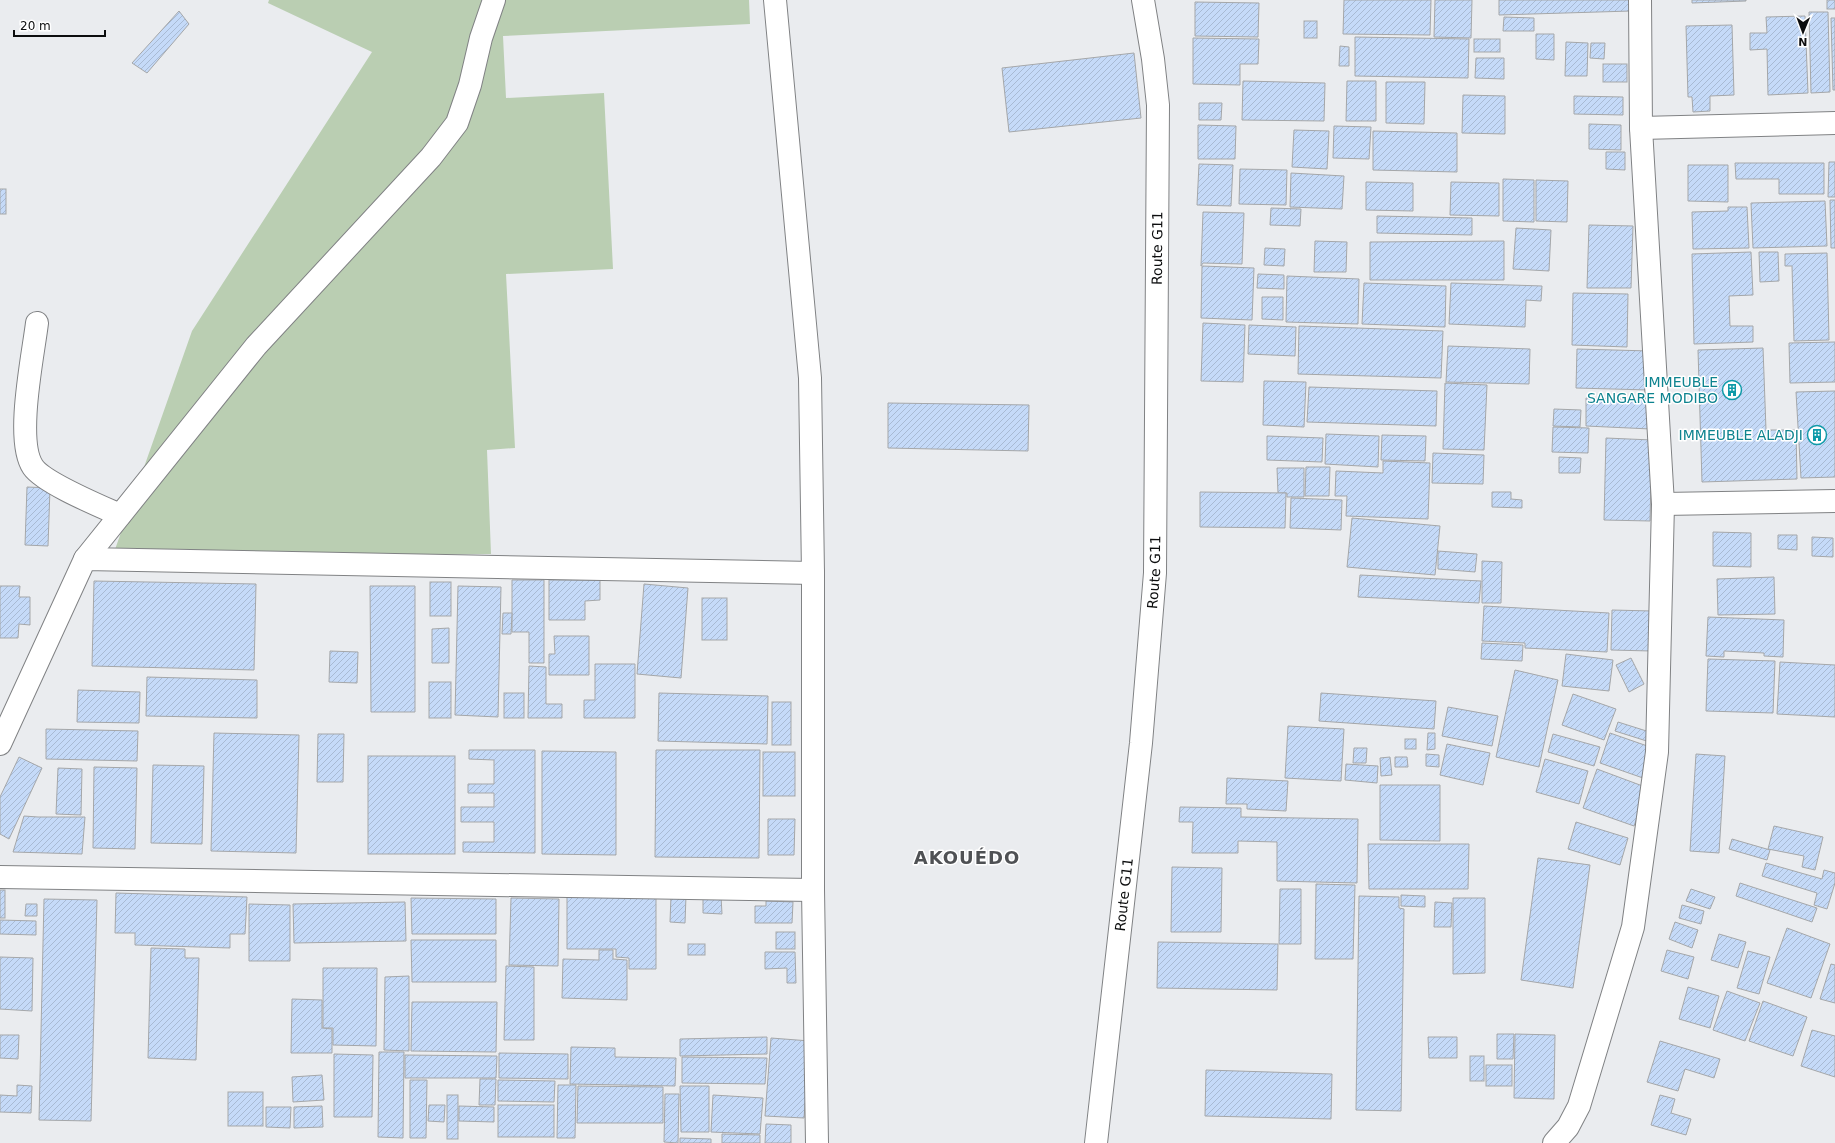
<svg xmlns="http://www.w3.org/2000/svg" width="1835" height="1143" font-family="'DejaVu Sans',sans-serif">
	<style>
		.green { fill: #baceb2 }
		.building { fill: url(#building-hatch); stroke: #a5a7a9 }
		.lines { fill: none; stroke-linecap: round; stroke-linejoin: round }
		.street-casing { stroke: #808284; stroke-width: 24 }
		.secondary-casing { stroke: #808284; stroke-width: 24 }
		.street { stroke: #fff; stroke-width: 22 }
		.secondary { stroke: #fff; stroke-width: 22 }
		.labels { text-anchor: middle; stroke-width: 3; stroke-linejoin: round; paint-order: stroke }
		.street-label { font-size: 14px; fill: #0c0d0e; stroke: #fff }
		.culture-label { font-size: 14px; fill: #0d838f; stroke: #fff; text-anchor: end }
		.district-label { font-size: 18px; font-weight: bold; letter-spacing: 1px; fill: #4f5154; stroke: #fff }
	</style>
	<defs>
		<pattern id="building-hatch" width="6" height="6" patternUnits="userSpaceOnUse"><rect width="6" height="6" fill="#c5daf8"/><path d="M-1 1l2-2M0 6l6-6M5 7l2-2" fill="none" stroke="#a8bad3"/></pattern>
	</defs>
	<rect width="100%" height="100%" fill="#eaecef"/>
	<polygon class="green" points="269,0 749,0 750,24 503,36 506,98 604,93 613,269 506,274 515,448 487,450 491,554 112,558 192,331 372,52 268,3"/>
	<g class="building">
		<polygon points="1344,0 1431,0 1430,35 1343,34"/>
		<polygon points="1435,0 1472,0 1471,38 1434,37"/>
		<polygon points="1499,0 1631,0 1631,11 1499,15"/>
		<polygon points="1692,0 1746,0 1746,1 1692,3"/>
		<rect x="1827" y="0" width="8" height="9"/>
		<polygon points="1195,2 1259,3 1258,37 1195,36"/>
		<polygon points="179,11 189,24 147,73 132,63"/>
		<polygon points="1809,12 1828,12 1830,92 1811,93"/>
		<polygon points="1805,16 1808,93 1768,95 1767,49 1750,50 1750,33 1767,33 1766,17"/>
		<polygon points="1504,17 1534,18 1534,31 1503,31"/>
		<polygon points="1831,18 1835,18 1835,90 1833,90"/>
		<rect x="1304" y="21" width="13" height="17"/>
		<polygon points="1732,25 1734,95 1710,96 1710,111 1693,112 1692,97 1688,97 1686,26"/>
		<polygon points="1536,34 1554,34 1554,60 1536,59"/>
		<polygon points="1355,37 1469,39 1468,78 1355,76"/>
		<polygon points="1193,38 1259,39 1258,64 1240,64 1240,85 1193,84"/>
		<rect x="1474" y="39" width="26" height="13"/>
		<polygon points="1566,42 1588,43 1587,76 1565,76"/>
		<polygon points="1591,43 1605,43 1604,59 1590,58"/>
		<polygon points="1340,46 1349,47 1349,66 1339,66"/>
		<polygon points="1134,53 1141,118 1009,132 1002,68"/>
		<polygon points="1476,58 1504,58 1504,79 1475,78"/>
		<rect x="1603" y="64" width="24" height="18"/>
		<polygon points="1243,81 1325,83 1324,121 1242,120"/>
		<polygon points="1347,81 1376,81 1376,121 1346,121"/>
		<polygon points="1386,82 1425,82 1424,124 1386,123"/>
		<polygon points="1463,95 1505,96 1505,134 1462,133"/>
		<polygon points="1574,96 1623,97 1623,115 1574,114"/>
		<polygon points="1199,103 1222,103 1221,120 1199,120"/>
		<polygon points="1589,124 1621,125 1621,150 1589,149"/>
		<polygon points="1198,125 1236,126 1235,159 1198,159"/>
		<polygon points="1334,126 1371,127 1369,159 1333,158"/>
		<polygon points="1294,130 1329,131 1327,169 1292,167"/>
		<polygon points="1373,131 1457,133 1457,172 1373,170"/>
		<polygon points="1606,152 1625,152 1625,170 1606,169"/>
		<polygon points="1829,162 1835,162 1835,197 1828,197"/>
		<polygon points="1735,163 1824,163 1824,194 1779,194 1779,179 1736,179"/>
		<polygon points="1199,164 1233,165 1231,206 1197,205"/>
		<polygon points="1688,165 1728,165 1728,202 1688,201"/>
		<polygon points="1240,169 1287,170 1286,205 1239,204"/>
		<polygon points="1291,173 1344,176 1342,209 1290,207"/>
		<polygon points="1503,179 1534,180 1534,222 1503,221"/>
		<polygon points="1536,180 1568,181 1567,222 1536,221"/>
		<polygon points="1366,182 1413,183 1413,211 1366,210"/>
		<polygon points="1451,182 1499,183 1499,216 1450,215"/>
		<rect x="0" y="189" width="6" height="25"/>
		<polygon points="1830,200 1835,200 1835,248 1831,248"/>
		<polygon points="1825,201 1827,246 1753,248 1751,203"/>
		<polygon points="1728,207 1747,207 1749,248 1693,249 1692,212 1728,211"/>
		<polygon points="1271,208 1301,209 1300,226 1270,225"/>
		<polygon points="1203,212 1244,213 1242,264 1203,263 1201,266"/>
		<polygon points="1377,216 1472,218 1472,235 1377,233"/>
		<polygon points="1589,225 1633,226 1631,288 1587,288"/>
		<polygon points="1516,228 1551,230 1549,271 1513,269"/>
		<polygon points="1315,241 1347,242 1346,272 1314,272"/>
		<polygon points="1504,241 1504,280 1370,280 1370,242"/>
		<polygon points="1265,248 1285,249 1284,266 1264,265"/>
		<polygon points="1751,252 1753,295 1729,296 1730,326 1753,326 1753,342 1694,344 1692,254"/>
		<polygon points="1759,252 1778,252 1779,281 1760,282"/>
		<polygon points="1827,253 1829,340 1794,341 1792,266 1785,266 1785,254"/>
		<polygon points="1202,266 1254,268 1252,320 1201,318"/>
		<polygon points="1258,274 1284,275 1284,289 1257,288"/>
		<polygon points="1287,276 1359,279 1358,324 1286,322"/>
		<polygon points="1364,283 1446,286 1445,327 1362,324"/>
		<polygon points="1451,283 1542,286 1541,301 1526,300 1525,327 1449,324"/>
		<polygon points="1573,293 1628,294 1627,347 1572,345"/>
		<polygon points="1262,297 1283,297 1283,320 1262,319"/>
		<polygon points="1203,323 1245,325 1243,382 1201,381"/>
		<polygon points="1249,325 1296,327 1295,356 1248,354"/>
		<polygon points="1299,326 1443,331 1441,378 1298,374"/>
		<polygon points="1835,342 1835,382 1790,383 1789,343"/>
		<polygon points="1448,346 1530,349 1529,384 1446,382"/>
		<polygon points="1763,348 1766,430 1796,430 1797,479 1702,482 1698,350"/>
		<polygon points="1577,349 1650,351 1649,390 1576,388"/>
		<polygon points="1264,381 1306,382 1304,427 1263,425"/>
		<polygon points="1445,383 1487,385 1484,450 1443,449"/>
		<polygon points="1309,387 1437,391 1436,426 1307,422"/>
		<polygon points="1835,391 1835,477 1801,478 1796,392"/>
		<polygon points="1586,398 1652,400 1651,429 1586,426"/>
		<polygon points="888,403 1029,405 1028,451 888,448"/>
		<polygon points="1554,409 1581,410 1580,427 1553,426"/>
		<polygon points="1553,427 1589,428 1588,453 1552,452"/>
		<polygon points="1326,434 1379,436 1378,467 1325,464"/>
		<polygon points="1382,435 1426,436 1425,461 1381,460"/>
		<polygon points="1267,436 1323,438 1322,462 1267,460"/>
		<polygon points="1606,438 1652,440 1650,521 1604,520"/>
		<polygon points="1433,453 1484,455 1483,484 1432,483"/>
		<polygon points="1559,457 1581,458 1580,473 1559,473"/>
		<polygon points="1383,461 1430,463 1428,519 1346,516 1347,496 1335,496 1336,471 1383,473"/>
		<polygon points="1306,467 1330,467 1329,496 1305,496"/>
		<polygon points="1277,468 1304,468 1304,497 1287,497 1287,493 1278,493"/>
		<polygon points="27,487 50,488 48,546 25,545"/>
		<polygon points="1200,492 1286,493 1285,528 1200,527"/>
		<polygon points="1492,492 1511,492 1511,499 1522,500 1522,508 1492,507"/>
		<polygon points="1291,498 1342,500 1341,530 1290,528"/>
		<polygon points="1352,518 1440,526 1435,575 1347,567"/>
		<polygon points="1713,532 1751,533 1751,567 1713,566"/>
		<polygon points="1778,535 1797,535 1797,550 1778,549"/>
		<polygon points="1812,537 1833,538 1833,557 1812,556"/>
		<polygon points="1438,551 1477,554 1475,572 1438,569"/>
		<polygon points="1482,561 1502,562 1501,603 1482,603"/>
		<polygon points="1360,575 1481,581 1479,603 1358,597"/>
		<polygon points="1774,577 1775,614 1718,615 1717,579"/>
		<polygon points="512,580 544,580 544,663 529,663 529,632 512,632"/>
		<polygon points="549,580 600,580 600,600 585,601 585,620 549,620"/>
		<polygon points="94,581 256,584 254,670 92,666"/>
		<rect x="430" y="582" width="21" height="34"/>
		<polygon points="644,584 688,588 681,678 637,674"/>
		<polygon points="0,586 20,586 19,597 30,597 30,625 19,624 18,638 0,638"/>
		<polygon points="370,586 415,586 415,712 371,712"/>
		<polygon points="458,586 501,587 498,717 455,715"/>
		<rect x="702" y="598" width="25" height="42"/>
		<polygon points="1484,606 1609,613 1607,652 1525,648 1525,643 1482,641"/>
		<polygon points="1612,610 1652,611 1651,651 1611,650"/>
		<polygon points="503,613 512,613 511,634 502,634"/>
		<polygon points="1708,617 1784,620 1783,657 1764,656 1764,653 1724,651 1724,657 1706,656"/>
		<polygon points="449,628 449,663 432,663 432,629"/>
		<polygon points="554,636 589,636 589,675 549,675 549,654 555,654"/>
		<polygon points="1482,643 1523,645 1522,661 1481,659"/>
		<polygon points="330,651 358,652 357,683 329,682"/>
		<polygon points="1566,654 1613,660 1609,691 1562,686"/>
		<polygon points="1631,658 1644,684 1629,692 1616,665"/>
		<polygon points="1708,659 1775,661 1773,713 1706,711"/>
		<polygon points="1780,662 1835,665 1835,717 1777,714"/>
		<polygon points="595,664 635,664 635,718 584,718 584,700 595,700"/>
		<polygon points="529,666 546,667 546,704 562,704 562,718 528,718"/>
		<polygon points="1515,670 1558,680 1539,767 1496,757"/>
		<polygon points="147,677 257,680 257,718 146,716"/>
		<rect x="429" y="682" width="22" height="36"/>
		<polygon points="78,690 140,692 139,723 77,722"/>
		<rect x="504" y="693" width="20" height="25"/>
		<polygon points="659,693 768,696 767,744 658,741"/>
		<polygon points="1321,693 1436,701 1434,729 1319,721"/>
		<polygon points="1573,694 1616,709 1604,740 1562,725"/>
		<rect x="772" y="702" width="19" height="43"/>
		<polygon points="1448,707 1498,716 1492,746 1442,736"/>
		<polygon points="1618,722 1656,734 1653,743 1615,731"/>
		<polygon points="1288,726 1344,729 1341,781 1285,778"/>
		<polygon points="46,729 138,731 137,761 46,759"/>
		<polygon points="214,733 299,735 296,853 211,851"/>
		<polygon points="1428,733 1435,733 1435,749 1427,750"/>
		<polygon points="1610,733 1653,748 1643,778 1600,763"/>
		<polygon points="318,734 344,734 343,782 317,782"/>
		<polygon points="1553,734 1600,747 1594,766 1548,752"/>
		<rect x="1405" y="739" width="11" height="10"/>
		<polygon points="1447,744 1490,753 1483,785 1440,775"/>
		<polygon points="1354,748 1367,748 1366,763 1353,763"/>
		<polygon points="469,750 535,750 535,853 463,852 463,842 494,842 494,822 461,822 461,807 494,807 494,793 468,793 468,784 494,784 494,760 469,759"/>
		<polygon points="656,750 760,750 759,858 655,857"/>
		<polygon points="542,751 616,752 616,855 542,854"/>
		<rect x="763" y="752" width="32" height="44"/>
		<polygon points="1426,754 1439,755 1439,767 1426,766"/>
		<polygon points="1696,754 1725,756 1719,853 1690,851"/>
		<rect x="368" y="756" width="87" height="98"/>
		<polygon points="19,757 42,768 9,839 0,834 0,797"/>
		<polygon points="1390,757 1392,775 1381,776 1380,758"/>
		<polygon points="1395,757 1407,757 1408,767 1395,767"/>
		<polygon points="1545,759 1588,771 1579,804 1536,792"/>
		<polygon points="1346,764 1378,766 1377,783 1345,780"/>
		<polygon points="153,765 204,766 202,844 151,843"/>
		<polygon points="94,767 137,768 135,849 93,848"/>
		<polygon points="58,768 82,769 81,815 56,814"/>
		<polygon points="1597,769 1648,788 1634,826 1583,808"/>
		<polygon points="1227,778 1288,781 1286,811 1247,809 1247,804 1226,804"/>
		<polygon points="1380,785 1440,785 1440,841 1380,840"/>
		<polygon points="1180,807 1241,808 1241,817 1358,819 1357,883 1277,881 1277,842 1238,841 1238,853 1192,853 1193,822 1179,822"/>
		<polygon points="24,816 38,817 85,817 82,854 13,852"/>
		<polygon points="768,819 795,819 794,855 768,855"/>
		<polygon points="1576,822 1628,838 1620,865 1568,849"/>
		<polygon points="1774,826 1823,837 1815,870 1802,867 1804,856 1768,849"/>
		<polygon points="1732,839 1770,850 1767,860 1729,849"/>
		<polygon points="1368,844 1469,844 1468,889 1369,889"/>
		<polygon points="1538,858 1590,865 1573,988 1521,980"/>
		<polygon points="1766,863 1822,879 1824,870 1835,873 1835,883 1827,909 1814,905 1817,893 1762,876"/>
		<polygon points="1172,867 1222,868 1221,932 1171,932"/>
		<polygon points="1740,883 1817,908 1812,922 1736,896"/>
		<polygon points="1316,884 1355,885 1353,959 1315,959"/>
		<polygon points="1280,889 1301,889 1301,944 1279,944"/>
		<polygon points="1691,889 1715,897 1710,909 1686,901"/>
		<rect x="0" y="890" width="5" height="28"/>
		<polygon points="116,893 247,897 245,934 230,934 230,948 135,945 135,933 115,933"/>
		<polygon points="1401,895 1425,896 1425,907 1401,906"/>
		<polygon points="671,896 686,896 685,923 670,922"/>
		<polygon points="703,896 721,896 722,914 703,913"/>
		<polygon points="1359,896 1399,897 1399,908 1404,909 1401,1111 1356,1110"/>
		<polygon points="567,897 656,898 656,969 629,969 629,958 616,957 616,949 567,949"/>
		<polygon points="411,898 496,899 496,934 412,934"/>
		<polygon points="511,898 559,899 558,966 509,965"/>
		<polygon points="1453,898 1485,898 1485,973 1453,974"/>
		<polygon points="44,899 97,900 91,1121 39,1120"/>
		<polygon points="766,901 793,902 792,923 755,923 755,906 766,906"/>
		<polygon points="405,902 406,941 294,943 293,904"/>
		<polygon points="1435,902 1452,903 1451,927 1434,927"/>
		<polygon points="26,904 37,904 37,916 25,916"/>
		<polygon points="249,904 290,905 290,961 249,961"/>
		<polygon points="1682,905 1704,911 1701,924 1679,918"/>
		<polygon points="0,920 36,921 36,935 0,934"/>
		<polygon points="1675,922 1698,930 1692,948 1669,939"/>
		<polygon points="1787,928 1830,944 1811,998 1767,983"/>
		<rect x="776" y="932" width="19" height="17"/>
		<polygon points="1719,934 1746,942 1738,968 1711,960"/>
		<polygon points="411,940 496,940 496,982 412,982"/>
		<polygon points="1158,942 1278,944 1277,990 1157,988"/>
		<rect x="688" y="944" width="17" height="11"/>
		<polygon points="151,948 185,949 185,958 199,958 196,1060 148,1058"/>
		<polygon points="599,950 613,950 613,959 627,960 627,1000 562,998 563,959 599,960"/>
		<polygon points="1667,950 1694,957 1688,979 1661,971"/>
		<polygon points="1748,951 1770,957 1759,994 1737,988"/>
		<polygon points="765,952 795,952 796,983 787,983 787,968 765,969"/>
		<polygon points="0,957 33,958 32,1011 0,1009"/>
		<polygon points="1831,964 1835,965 1835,1003 1820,999"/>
		<polygon points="506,966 534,967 534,1040 504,1040"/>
		<polygon points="323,968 377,968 376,1046 333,1045 333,1028 323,1028"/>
		<polygon points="409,976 409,1051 384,1050 385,977"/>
		<polygon points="1688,987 1719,996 1710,1028 1679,1019"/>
		<polygon points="1727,991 1760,1003 1745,1041 1713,1030"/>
		<polygon points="292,999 322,1000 322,1028 332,1029 332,1053 291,1053"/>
		<polygon points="1763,1001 1807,1017 1793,1056 1749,1041"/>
		<polygon points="412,1002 497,1002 496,1052 411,1051"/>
		<polygon points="1812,1030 1835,1036 1835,1077 1801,1066"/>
		<polygon points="1497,1034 1514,1034 1513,1059 1497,1059"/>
		<polygon points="1515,1034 1555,1035 1554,1099 1514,1098"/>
		<polygon points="0,1035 19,1035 18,1059 0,1058"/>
		<polygon points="767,1037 767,1054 680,1056 680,1039"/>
		<polygon points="1428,1037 1457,1037 1457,1058 1429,1058"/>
		<polygon points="771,1038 810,1041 804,1118 765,1116"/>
		<polygon points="1660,1041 1720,1059 1714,1078 1685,1069 1678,1091 1647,1082"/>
		<polygon points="571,1047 615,1048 615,1057 676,1058 675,1086 570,1084"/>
		<polygon points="379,1052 404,1052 403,1138 378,1137"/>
		<polygon points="499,1053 568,1054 568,1079 499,1078"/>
		<polygon points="334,1054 373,1055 372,1117 334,1117"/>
		<polygon points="405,1055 497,1056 496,1078 405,1078"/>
		<rect x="1470" y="1056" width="14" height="25"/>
		<polygon points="682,1057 767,1058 765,1084 682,1083"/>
		<rect x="1486" y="1065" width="26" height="21"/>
		<polygon points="1206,1070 1332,1074 1331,1119 1205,1116"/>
		<polygon points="322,1075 324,1100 293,1102 292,1077"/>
		<polygon points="480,1079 496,1079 495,1105 479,1105"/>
		<polygon points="410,1080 427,1080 426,1138 410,1138"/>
		<polygon points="498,1080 555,1081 554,1102 498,1101"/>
		<polygon points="17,1085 32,1086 31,1113 0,1112 0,1095 17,1096"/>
		<polygon points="558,1085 576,1085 575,1138 557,1138"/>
		<polygon points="578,1086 663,1087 663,1123 577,1123"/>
		<polygon points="680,1086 709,1086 709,1132 681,1132"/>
		<rect x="228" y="1092" width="35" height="34"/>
		<polygon points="665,1094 679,1094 678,1143 664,1142"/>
		<rect x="447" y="1095" width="11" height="44"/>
		<polygon points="713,1095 763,1098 760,1134 711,1132"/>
		<polygon points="1660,1095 1675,1099 1671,1113 1691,1119 1686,1135 1651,1125"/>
		<polygon points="429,1105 445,1105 444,1122 428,1121"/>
		<rect x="498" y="1105" width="56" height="32"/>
		<polygon points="322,1106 323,1127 294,1128 294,1107"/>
		<polygon points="459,1106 494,1107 494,1122 459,1121"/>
		<polygon points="266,1107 291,1107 290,1128 266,1127"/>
		<polygon points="766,1124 791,1125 791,1143 765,1143"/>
		<polygon points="722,1134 760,1135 760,1143 722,1143"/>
		<polygon points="680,1138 711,1139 711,1143 680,1143"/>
	</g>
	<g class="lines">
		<g class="street-casing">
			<g id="street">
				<polyline points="775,0 810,378 813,573 813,890 817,1143"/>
				<polyline points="1641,128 1835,123"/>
				<path d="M37,323C33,356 15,441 33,467C44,483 100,506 120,515"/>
				<polyline points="1663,504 1835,501"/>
				<polyline points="85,559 256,346 431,157 457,123 470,85 481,38 494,0"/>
				<polyline points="0,744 85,559 813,573"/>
				<polyline points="0,877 813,890"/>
				<polyline points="1554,1143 1568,1127 1579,1106 1633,927 1657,752 1663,504 1641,128 1640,0"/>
			</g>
		</g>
		<g class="secondary-casing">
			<g id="secondary">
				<path id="s1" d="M1096,1143L1141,743L1155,573L1158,105L1153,59L1143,0"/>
			</g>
		</g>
		<use href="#street" class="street"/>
		<use href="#secondary" class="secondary"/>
	</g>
	<defs>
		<g id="building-ring" transform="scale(1)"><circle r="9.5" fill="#fff" stroke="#0f9aa8" stroke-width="1.5"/><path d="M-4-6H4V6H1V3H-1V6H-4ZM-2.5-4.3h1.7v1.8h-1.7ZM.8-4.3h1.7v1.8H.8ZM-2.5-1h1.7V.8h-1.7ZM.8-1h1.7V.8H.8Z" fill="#0f9aa8"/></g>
	</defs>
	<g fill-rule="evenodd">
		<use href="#building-ring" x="1732" y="390"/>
		<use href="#building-ring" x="1817" y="435"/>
	</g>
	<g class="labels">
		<g class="street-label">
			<text dy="5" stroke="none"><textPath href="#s1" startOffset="898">Route G11</textPath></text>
			<text dy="5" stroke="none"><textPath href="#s1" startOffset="574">Route G11</textPath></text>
			<text dy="5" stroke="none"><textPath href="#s1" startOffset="250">Route G11</textPath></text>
		</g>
		<g class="culture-label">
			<text x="1718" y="387">IMMEUBLE<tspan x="1718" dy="16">SANGARE MODIBO</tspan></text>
			<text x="1803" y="440">IMMEUBLE ALADJI</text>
		</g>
		<g class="district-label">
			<text x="967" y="864">AKOUÉDO</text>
		</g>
	</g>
	<g transform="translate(1803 32) rotate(181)" stroke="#ffffff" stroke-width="3" paint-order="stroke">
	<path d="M0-3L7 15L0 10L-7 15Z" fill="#0c0d0e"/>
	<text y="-6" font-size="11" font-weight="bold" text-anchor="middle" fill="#0c0d0e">N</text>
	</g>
	<path d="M14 30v6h91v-6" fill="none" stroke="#0c0d0e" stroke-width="2"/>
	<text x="20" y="30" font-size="12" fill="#0c0d0e" stroke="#ffffff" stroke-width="3" paint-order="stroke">20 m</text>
</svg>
